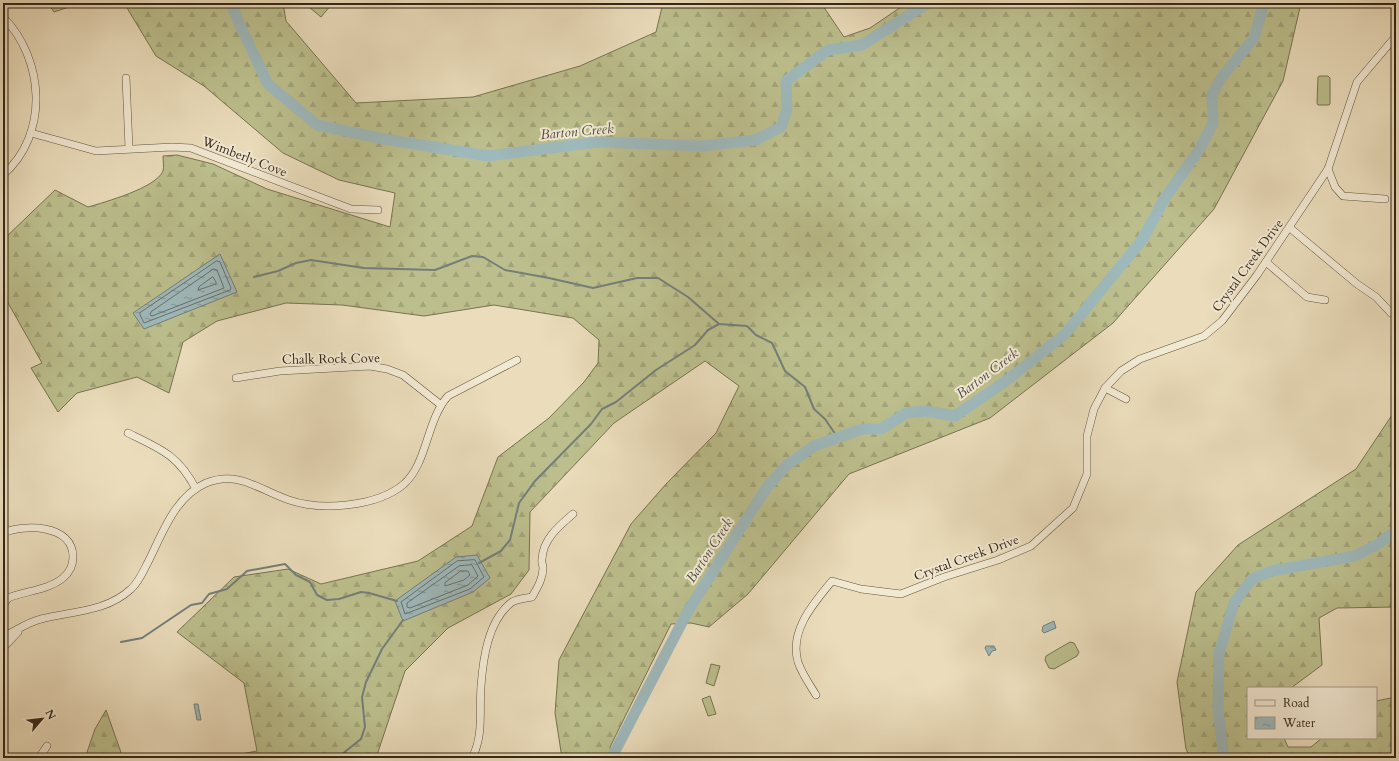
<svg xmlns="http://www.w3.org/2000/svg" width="1399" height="761" font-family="Cardo,serif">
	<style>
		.forest { fill: url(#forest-firs); stroke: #787352 }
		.garden { fill: #bcbf8d; stroke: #787352 }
		.water { fill: url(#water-ripples); stroke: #747f7a }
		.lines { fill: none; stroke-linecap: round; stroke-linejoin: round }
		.shore { stroke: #6a706a; stroke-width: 1 }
		.stream { stroke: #747f7a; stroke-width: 2 }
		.river { stroke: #9eb9bc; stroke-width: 11 }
		.street-casing { stroke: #625441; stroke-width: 8 }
		.street { stroke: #f2e9d3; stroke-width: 7 }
		.labels { text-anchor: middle; stroke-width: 4; stroke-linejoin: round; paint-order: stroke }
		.street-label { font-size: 13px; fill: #352718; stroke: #f2e9d3 }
		.water-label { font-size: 14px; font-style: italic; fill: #4f4c41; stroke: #f2e9d3 }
	</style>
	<defs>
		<pattern id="forest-firs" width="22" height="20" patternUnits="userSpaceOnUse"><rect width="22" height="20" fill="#bcbf8d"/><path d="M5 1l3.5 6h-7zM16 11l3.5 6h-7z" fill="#a2a479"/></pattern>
		<pattern id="water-ripples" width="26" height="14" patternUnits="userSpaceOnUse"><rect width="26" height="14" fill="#9eb9bc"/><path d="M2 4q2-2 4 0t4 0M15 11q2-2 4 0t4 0" fill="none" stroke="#829698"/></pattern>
	</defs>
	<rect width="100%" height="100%" fill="#ebddbc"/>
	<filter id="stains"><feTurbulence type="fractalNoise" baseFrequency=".005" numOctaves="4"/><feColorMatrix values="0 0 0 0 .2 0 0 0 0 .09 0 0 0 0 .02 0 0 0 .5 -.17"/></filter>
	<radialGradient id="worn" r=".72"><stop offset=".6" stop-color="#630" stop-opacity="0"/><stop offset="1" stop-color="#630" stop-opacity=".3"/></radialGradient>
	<g class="forest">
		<polygon points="48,3 81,3 54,12"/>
		<path d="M124,3H283L286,21L356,103L473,97L580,66L656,32L663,3H821L844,37L870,28L907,3H1301L1283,81L1214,209L1113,323L990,418L849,474L748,594L709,627L691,623L671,624L610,747L612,758H562L555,713L559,660L631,524L666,484L716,433L739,386L705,361L614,423L530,512L529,570L511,594L448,628L405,671L376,758H220L257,751L244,683L177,632L234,577L288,569L321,584L418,561L472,526L498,457L549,418L584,382L598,363L599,340L573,318L494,305L424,316L342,305L286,303L217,321L183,342L169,393L137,377L77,393L58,412L31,368L42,363L3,294V240L55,190L88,207C105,202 156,188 163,171C164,167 163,161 163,156L177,155L213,164L267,189L390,227L395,193L339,180L283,153L204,86L156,56Z"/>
		<polygon points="1396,409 1396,607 1337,608 1319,618 1322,665 1291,688 1248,688 1248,738 1284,738 1288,747 1311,747 1322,738 1376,738 1376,701 1396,697 1396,758 1190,758 1186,749 1177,682 1196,592 1238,545 1356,469"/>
		<polygon points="106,710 123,758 85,758 95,729"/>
	</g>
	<g class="garden">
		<polygon points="304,3 328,3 331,5 321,17"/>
		<polygon points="1320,76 1328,76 1330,78 1330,104 1329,105 1318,105 1317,103 1318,77"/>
		<polygon points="1070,642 1074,643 1079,652 1077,656 1054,669 1049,668 1045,660 1046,656"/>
		<polygon points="711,664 720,666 714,686 706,683"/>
		<polygon points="710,696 716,714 708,716 702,699"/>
	</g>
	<g class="water">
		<polygon points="220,254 237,292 144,329 133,313"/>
		<polygon points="477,555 490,578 473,592 403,621 395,601 456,557"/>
		<polygon points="1054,621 1056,628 1044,633 1042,631 1043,626"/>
		<polygon points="986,646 994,646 996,650 992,651 989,656 985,648"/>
		<polygon points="194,704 198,704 201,720 197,720"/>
	</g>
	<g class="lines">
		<g class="shore">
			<polygon points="217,261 220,262 231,288 230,290 144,323 140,315 140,313"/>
			<polygon points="214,269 217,270 224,288 152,316 150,315 151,312"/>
			<polygon points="213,277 216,282 216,284 198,290 199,287"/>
			<polygon points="475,560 484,577 470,589 405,614 401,602 457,561"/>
			<polygon points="472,565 478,576 468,585 410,608 407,607 407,603 459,566"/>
			<polygon points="461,571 468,571 470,575 464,580 445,586 445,583"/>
		</g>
		<g class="stream">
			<polyline points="254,277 278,271 296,263 311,260 364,268 435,270 472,256 483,257 505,270 549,278 593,288 637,278 658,278 688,297 719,324 747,326 756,335 772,343 785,371 805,387 814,409 825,419 838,438"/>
			<polyline points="479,563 501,551 510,540 519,503 535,481 591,424 602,409 616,402 656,370 695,345 708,330 719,324"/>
			<polyline points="121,642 142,638 191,605 202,603 209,594 227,589 247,571 285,564 296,575 310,582 317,595 327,600 339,599 361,592 369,593 397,601"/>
			<polyline points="337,758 361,739 365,727 362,697 366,682 382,649 403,620"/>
		</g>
		<g class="river">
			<polyline points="231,3 238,21 268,84 317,125 384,139 488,156 598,142 702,146 756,140 781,127 787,109 786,81 828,50 862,45 928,3"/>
			<polyline points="616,758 614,753 689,609 767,487 787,465 814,446 862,429 881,429 906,413 926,411 955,416 1010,378 1065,334 1142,240 1165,198 1199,150 1213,123 1212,95 1221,78 1254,38 1264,3"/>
			<polyline points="1224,758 1218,709 1219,653 1234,603 1252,579 1271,571 1355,556 1378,544 1396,531"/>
		</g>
		<g class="street-casing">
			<g id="street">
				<path d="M3,17C44,58 50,134 3,175"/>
				<polyline points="126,78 129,148"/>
				<polyline points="31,133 96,151 172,147 191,148 351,209 378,210"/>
				<polyline points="1328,169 1335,187 1343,196 1385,199"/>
				<polyline points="1290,228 1357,284 1376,297 1391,313"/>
				<polyline points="1266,262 1307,297 1325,300"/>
				<polyline points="236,378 280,371 370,366 387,369 403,375 441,405"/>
				<polyline points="1105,388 1126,399"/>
				<path d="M128,433C161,449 178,455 196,489"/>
				<path d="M3,533C24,524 73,524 73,557C73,565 70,572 63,578C47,591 22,591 3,600"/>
				<polyline points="3,606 8,598"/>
				<path d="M3,637C15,631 28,622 41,619C73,611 106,612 131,589C138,583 143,572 147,564C162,535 174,497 206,483C239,470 259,490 289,500C321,511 377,507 404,484C428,462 426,421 448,396L517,360"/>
				<polyline points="3,648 18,632"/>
				<path d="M816,695C810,685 802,674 798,662C789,631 813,604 832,581L861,589L901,594L944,577L998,560L1031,546L1073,508L1087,474V436L1094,409L1105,388L1121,371L1140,359L1204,336L1222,321L1257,275L1328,169L1357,82L1396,36"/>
				<polyline points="39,758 47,746"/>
				<path d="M472,758C484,735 479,711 481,686C483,659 488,620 512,602C517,599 526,598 532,597C537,588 543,579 543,568C543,565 541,562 542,559C543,539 559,526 573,514"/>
			</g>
		</g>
		<use href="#street" class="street"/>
	</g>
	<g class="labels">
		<g class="street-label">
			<text transform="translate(245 156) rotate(21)" y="5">Wimberly Cove</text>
			<text transform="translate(1247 265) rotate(-54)" y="5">Crystal Creek Drive</text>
			<text transform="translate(331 358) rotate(-1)" y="5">Chalk Rock Cove</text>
			<text transform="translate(966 557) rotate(-20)" y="5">Crystal Creek Drive</text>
		</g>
		<g class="water-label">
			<text transform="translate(577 131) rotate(-5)" y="5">Barton Creek</text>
			<text transform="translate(987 373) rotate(-37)" y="5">Barton Creek</text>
			<text transform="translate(709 550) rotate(-57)" y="5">Barton Creek</text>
		</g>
	</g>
	<rect width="1399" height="761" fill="none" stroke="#ebddbc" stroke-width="16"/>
	<rect x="4" y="4" width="1391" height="753" fill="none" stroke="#352718" stroke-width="2"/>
	<rect x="8" y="8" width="1383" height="745" fill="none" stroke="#352718"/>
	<rect x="1247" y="687" width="130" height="52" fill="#f2e9d3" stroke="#a69b88"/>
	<rect x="1255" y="700" width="20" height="6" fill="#f2e9d3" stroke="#a69b88"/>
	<text x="1283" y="707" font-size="12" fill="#352718">Road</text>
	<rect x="1255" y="717" width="20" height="12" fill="url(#water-ripples)" stroke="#a69b88"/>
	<text x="1283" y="727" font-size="12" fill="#352718">Water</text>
	<g transform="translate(42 719) rotate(62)" stroke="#f2e9d3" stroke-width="3" paint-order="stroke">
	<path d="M0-3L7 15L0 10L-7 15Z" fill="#352718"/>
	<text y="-6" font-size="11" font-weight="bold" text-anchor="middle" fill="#352718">N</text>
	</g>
	<rect width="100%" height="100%" filter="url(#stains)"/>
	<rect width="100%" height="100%" fill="url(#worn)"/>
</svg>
